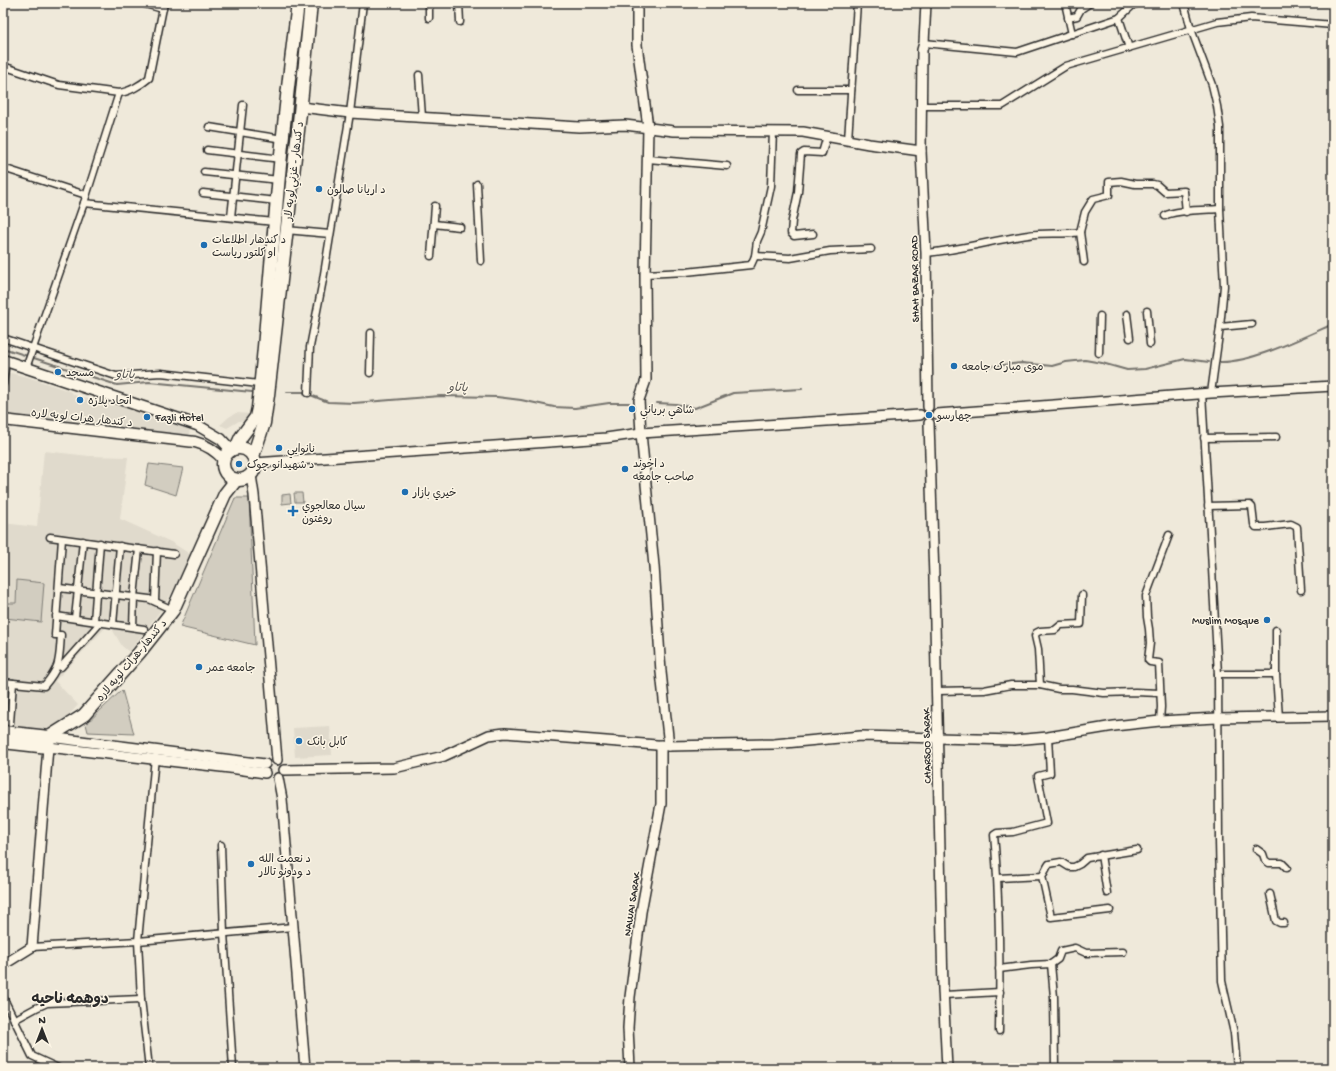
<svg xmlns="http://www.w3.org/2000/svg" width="1336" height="1071" font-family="'Gochi Hand','Playpen Sans Arabic',sans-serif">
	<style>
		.built { fill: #e0dacc }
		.green { fill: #d2cdc0; stroke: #7e7c76 }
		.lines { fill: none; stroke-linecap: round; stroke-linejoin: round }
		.stream { stroke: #75736d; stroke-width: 2 }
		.street-casing { stroke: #2b2b2b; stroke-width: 9 }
		.secondary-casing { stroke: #2b2b2b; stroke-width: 12 }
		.primary-casing { stroke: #2b2b2b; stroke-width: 13 }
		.highway-casing { stroke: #2b2b2b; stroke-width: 15 }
		.street { stroke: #fcf5e5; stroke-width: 6 }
		.secondary { stroke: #fcf5e5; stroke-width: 9 }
		.primary { stroke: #fcf5e5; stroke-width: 10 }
		.highway { stroke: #fcf5e5; stroke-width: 12 }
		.poi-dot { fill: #1f6fb2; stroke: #fcf5e5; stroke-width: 1.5 }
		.labels { text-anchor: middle; stroke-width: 3; stroke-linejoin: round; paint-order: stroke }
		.street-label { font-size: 11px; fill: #2b2b2b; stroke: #fcf5e5 }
		.poi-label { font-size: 11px; fill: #2b2b2b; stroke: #fcf5e5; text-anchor: start }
		.water-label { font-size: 12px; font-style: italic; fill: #565552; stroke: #fcf5e5 }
		.district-label { font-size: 15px; font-weight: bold; fill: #2b2b2b; stroke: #fcf5e5 }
	</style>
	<rect width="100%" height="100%" fill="#efe9da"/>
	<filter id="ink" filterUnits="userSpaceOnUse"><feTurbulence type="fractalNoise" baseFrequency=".025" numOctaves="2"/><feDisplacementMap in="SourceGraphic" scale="8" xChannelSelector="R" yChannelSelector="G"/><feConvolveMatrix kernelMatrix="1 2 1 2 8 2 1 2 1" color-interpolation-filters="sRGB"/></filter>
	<g filter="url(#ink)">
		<g class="built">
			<polygon points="10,373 28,377 69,391 76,396 150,414 190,429 189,435 3,414 4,382 6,375"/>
			<polygon points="236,413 252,414 246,421 239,421 227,428 220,425 229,417"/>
			<polygon points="44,451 89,456 128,457 120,519 171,542 193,556 164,606 129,652 122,646 109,624 55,681 78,705 61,724 52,728 39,729 3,724 3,523 37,527"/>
			<polygon points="330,726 332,755 295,757 293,728"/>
		</g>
		<g class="green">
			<polygon points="149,464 183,468 176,495 145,485"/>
			<polygon points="294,493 302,493 303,502 295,502"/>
			<polygon points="290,494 291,503 282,504 282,495"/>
			<polygon points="235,498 249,498 255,645 180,627"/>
			<polygon points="17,580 44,583 41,622 5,618 6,603 16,603"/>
			<polygon points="122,690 134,734 88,732 86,724"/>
		</g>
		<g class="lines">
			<g class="stream">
				<polyline points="3,348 117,385 149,382 252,392"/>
				<path d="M1220,362C1251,363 1304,337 1333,324"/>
				<polyline points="983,367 1022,363 1052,366 1066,362 1085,360 1102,363 1127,370 1145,369 1185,359 1209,362"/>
				<polyline points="287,392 303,392 328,402 354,403 440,396 497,397 521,400 554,407 575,408 609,403 629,403"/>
				<polyline points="657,403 676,404 695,408 733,393 802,389"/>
			</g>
			<g class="street-casing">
				<g id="street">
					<polyline points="141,3 163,9"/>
					<polyline points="459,3 460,22"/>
					<polyline points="1065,3 1072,34"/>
					<polyline points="1184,3 1191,29 1212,85 1217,106 1220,127 1220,209 1224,286 1220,327 1211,393"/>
					<polyline points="429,18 429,3"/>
					<polyline points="1068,18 1077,16 1081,9 1090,3"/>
					<polyline points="1119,18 1129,48"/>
					<polyline points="924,43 1017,52 1119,18 1133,5 1140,3"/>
					<path d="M3,66L59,85L119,93C129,92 141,85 149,78L164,3"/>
					<polyline points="419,75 422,117"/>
					<polyline points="798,90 851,90"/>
					<polyline points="922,106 1002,106 1066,66 1217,22 1251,18 1333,25"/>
					<polyline points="209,127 283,139"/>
					<polyline points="848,140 857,3"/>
					<polyline points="207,150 281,159"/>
					<polyline points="648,159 727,166"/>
					<polyline points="3,168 86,195"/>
					<polyline points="204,172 279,180"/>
					<polyline points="477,184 481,261"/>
					<polyline points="203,193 277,201"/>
					<polyline points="84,203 275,222"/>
					<path d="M1165,216C1173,210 1208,210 1220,209"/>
					<polyline points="231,217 243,105"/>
					<polyline points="434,224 460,227"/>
					<polyline points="286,230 330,234"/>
					<polyline points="1080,232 1084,262"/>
					<polyline points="813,234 794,236 791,233 792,221 798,192 801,154 804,152 822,153 827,136"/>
					<path d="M926,253C960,250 994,240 1028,235C1045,232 1063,235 1080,232L1085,212L1093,199L1109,195V182L1121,181L1135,184H1153L1157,185L1165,192L1184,191L1186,212"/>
					<polyline points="431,256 435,206"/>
					<polyline points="755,256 790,258 830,251 871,249"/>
					<polyline points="645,274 686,272 751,265 755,256 757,241 761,232 771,186 773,131"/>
					<polyline points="1147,311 1150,344"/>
					<polyline points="1127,314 1130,338"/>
					<polyline points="1220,327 1252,324"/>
					<polyline points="3,338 116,376 161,373 259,384"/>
					<polyline points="1099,353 1100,316"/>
					<polyline points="26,368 84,203 119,93"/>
					<polyline points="370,373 371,333"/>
					<polyline points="3,384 6,361"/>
					<polyline points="308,393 310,347 323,280 350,113 363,3"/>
					<polyline points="1202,393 1218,674 1219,840 1222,981 1234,1033 1237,1068"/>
					<polyline points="1204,438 1276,437"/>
					<polyline points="1208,506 1250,505 1252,507 1254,524 1256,527 1265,527 1291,524 1297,527 1301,590"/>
					<polyline points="50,537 174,554"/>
					<polyline points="59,588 149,599 173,610"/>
					<polyline points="155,601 157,551"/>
					<polyline points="56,616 144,629"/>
					<polyline points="75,618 83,541"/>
					<polyline points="94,621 100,543"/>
					<polyline points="113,624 120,546"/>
					<polyline points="133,627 134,597 139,549"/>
					<polyline points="1276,630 1276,674 1279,718"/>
					<polyline points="61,667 101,622"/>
					<polyline points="1218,674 1276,674"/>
					<path d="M3,682L44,686C61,666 59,660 61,635H55L62,539"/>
					<polyline points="1040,685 1038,649 1035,636 1036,633 1040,631 1055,630 1061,625 1081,624 1082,595"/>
					<polyline points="1333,685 1333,696"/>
					<polyline points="937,691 984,690 1011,685 1040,685 1059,689 1072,689 1104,693 1135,692 1160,693"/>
					<polyline points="1160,721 1161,707 1159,663 1150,662 1148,660 1150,643 1149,629 1147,617 1146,596 1169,535"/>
					<polyline points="10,723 13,683"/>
					<polyline points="221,845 224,933 233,1068"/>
					<polyline points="1256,849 1263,854 1265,860 1269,863 1282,863 1287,868"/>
					<polyline points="1101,855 1107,893"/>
					<polyline points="1042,876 1051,917 1110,910"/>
					<path d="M998,878L1042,876C1045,873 1046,868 1049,864L1061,862L1069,867H1074L1080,864L1087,858L1137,850"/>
					<polyline points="1270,894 1276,921 1280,923 1284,923"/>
					<polyline points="32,947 138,941 293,927"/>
					<polyline points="1051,964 1054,997 1055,1068"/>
					<polyline points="999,969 1031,965 1051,964 1058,959 1061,951 1075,948 1086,953 1123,952"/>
					<polyline points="944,995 1000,992"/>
					<polyline points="3,997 32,1056 58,1068"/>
					<polyline points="14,1020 36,1008 47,1003 141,999"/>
					<path d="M999,1031C1000,966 1000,900 994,835L997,833L1013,832L1047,823L1038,776L1050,773L1048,737"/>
					<polyline points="149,1068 141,999 138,941 155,757"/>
				</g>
			</g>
			<g class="secondary-casing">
				<g id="secondary">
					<polyline points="637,3 637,45 648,127 645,274 646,380 639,400 641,433 654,566 661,672 669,746"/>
					<polyline points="926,3 924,43 922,50 921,151 926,253 928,407"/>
					<polyline points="301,107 350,113 579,127 625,125 674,131 803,132 869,144 921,151"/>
					<polyline points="937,414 1211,393 1333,386"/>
					<polyline points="929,423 934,578 943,989 947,1068"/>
					<polyline points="255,463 606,438 641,433 920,415"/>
					<polyline points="251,475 254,495 277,760"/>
					<polyline points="49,737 265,764"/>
					<polyline points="284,770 394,768 444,756 489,735 505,733 669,746 774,744 861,736 1014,740 1048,737 1114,726 1160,721 1217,718 1333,716"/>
					<polyline points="278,778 282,799 293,927 305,1068"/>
					<polyline points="3,965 32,947 48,747 230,768 265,773"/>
					<polyline points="630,1068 628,1028 630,997 641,912 661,804 661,745"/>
				</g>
			</g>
			<g class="primary-casing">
				<g id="primary">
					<polyline points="3,360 197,425 221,439 231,450"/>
					<path d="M3,420L195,442C207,445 215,450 224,460"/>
				</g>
			</g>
			<g class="highway-casing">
				<g id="highway">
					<path d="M236,448L241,437L256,417L258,408C265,346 269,283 275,221C281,148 289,75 298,3"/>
					<circle cx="239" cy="464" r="16"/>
					<polyline points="253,456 264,423 268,395 300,113 311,3"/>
					<polyline points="3,732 49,737 84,715 139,653 173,610 225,494 236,480"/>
					<polyline points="3,742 48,747 49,737"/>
				</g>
			</g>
			<use href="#street" class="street"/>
			<use href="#secondary" class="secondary"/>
			<use href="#primary" class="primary"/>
			<use href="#highway" class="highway"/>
		</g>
	</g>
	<g class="poi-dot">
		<circle cx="319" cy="189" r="4"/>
		<circle cx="204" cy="245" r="4"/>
		<circle cx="954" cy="366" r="4"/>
		<circle cx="58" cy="372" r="4"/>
		<circle cx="80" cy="400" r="4"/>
		<circle cx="632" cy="409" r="4"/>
		<circle cx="929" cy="415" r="4"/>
		<circle cx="147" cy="417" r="4"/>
		<circle cx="279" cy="448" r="4"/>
		<circle cx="239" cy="464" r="4"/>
		<circle cx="625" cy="469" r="4"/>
		<circle cx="405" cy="492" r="4"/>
		<path d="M291 505h4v4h4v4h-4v4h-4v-4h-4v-4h4z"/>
		<circle cx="1267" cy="620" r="4"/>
		<circle cx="199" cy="667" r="4"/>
		<circle cx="299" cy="741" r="4"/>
		<circle cx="251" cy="864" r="4"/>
	</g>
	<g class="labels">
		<g class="street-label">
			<text transform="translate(293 171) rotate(-83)" y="4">د کندهار - غزني لويه لار</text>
			<text transform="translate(914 279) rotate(-91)" y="4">SHAH BAZAR ROAD</text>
			<text transform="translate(82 417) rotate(6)" y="4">د کندهار هرات لویه لاره</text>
			<text transform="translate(131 660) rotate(-50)" y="4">د کندهار-هرات لويه لاره</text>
			<text transform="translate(926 746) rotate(-91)" y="4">CHARSOO SARAK</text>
			<text transform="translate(631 904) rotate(-81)" y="4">NAWAI SARAK</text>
		</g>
		<g class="poi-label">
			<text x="327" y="193">د اریانا صالون</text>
			<text x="212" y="243">د کندهار اطلاعات<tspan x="212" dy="13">او کلتور رياست</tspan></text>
			<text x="962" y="370">موی مبارک جامعه</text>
			<text x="66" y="376">مسجد</text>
			<text x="88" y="404">اتحاد پلازه</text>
			<text x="640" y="413">شاهي برياني</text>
			<text x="937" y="419">چهارسو</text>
			<text x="155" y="421">Fazli Hotel</text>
			<text x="287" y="452">نانوايي</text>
			<text x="633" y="467">د اخوند<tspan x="633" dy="13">صاحب جامعه</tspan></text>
			<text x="247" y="468">د شهيدانو چوک</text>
			<text x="413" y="496">خیري بازار</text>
			<text x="302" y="509">سيال معالجوي<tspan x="302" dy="13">روغتون</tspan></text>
			<text x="1259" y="624" text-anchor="end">Muslim Mosque</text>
			<text x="207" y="671">جامعه عمر</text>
			<text x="307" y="745">کابل بانک</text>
			<text x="259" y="862">د نعمت الله<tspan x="259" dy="13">د ودونو تالار</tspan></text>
		</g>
		<g class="water-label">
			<text transform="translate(125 374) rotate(1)" y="4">پاتاو</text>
			<text transform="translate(458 387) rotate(2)" y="4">پاتاو</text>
		</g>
		<g class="district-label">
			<text x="70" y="1003">دوهمه ناحیه</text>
		</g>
	</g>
	<rect width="1336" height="1071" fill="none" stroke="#fcf5e5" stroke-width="16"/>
	<rect x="8" y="8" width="1320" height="1055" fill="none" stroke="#2b2b2b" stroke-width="1.5" filter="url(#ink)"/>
	<g transform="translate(42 1029)" stroke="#fcf5e5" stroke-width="3" paint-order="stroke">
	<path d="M0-3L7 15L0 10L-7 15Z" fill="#2b2b2b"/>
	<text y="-6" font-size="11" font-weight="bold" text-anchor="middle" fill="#2b2b2b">N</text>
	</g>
</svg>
